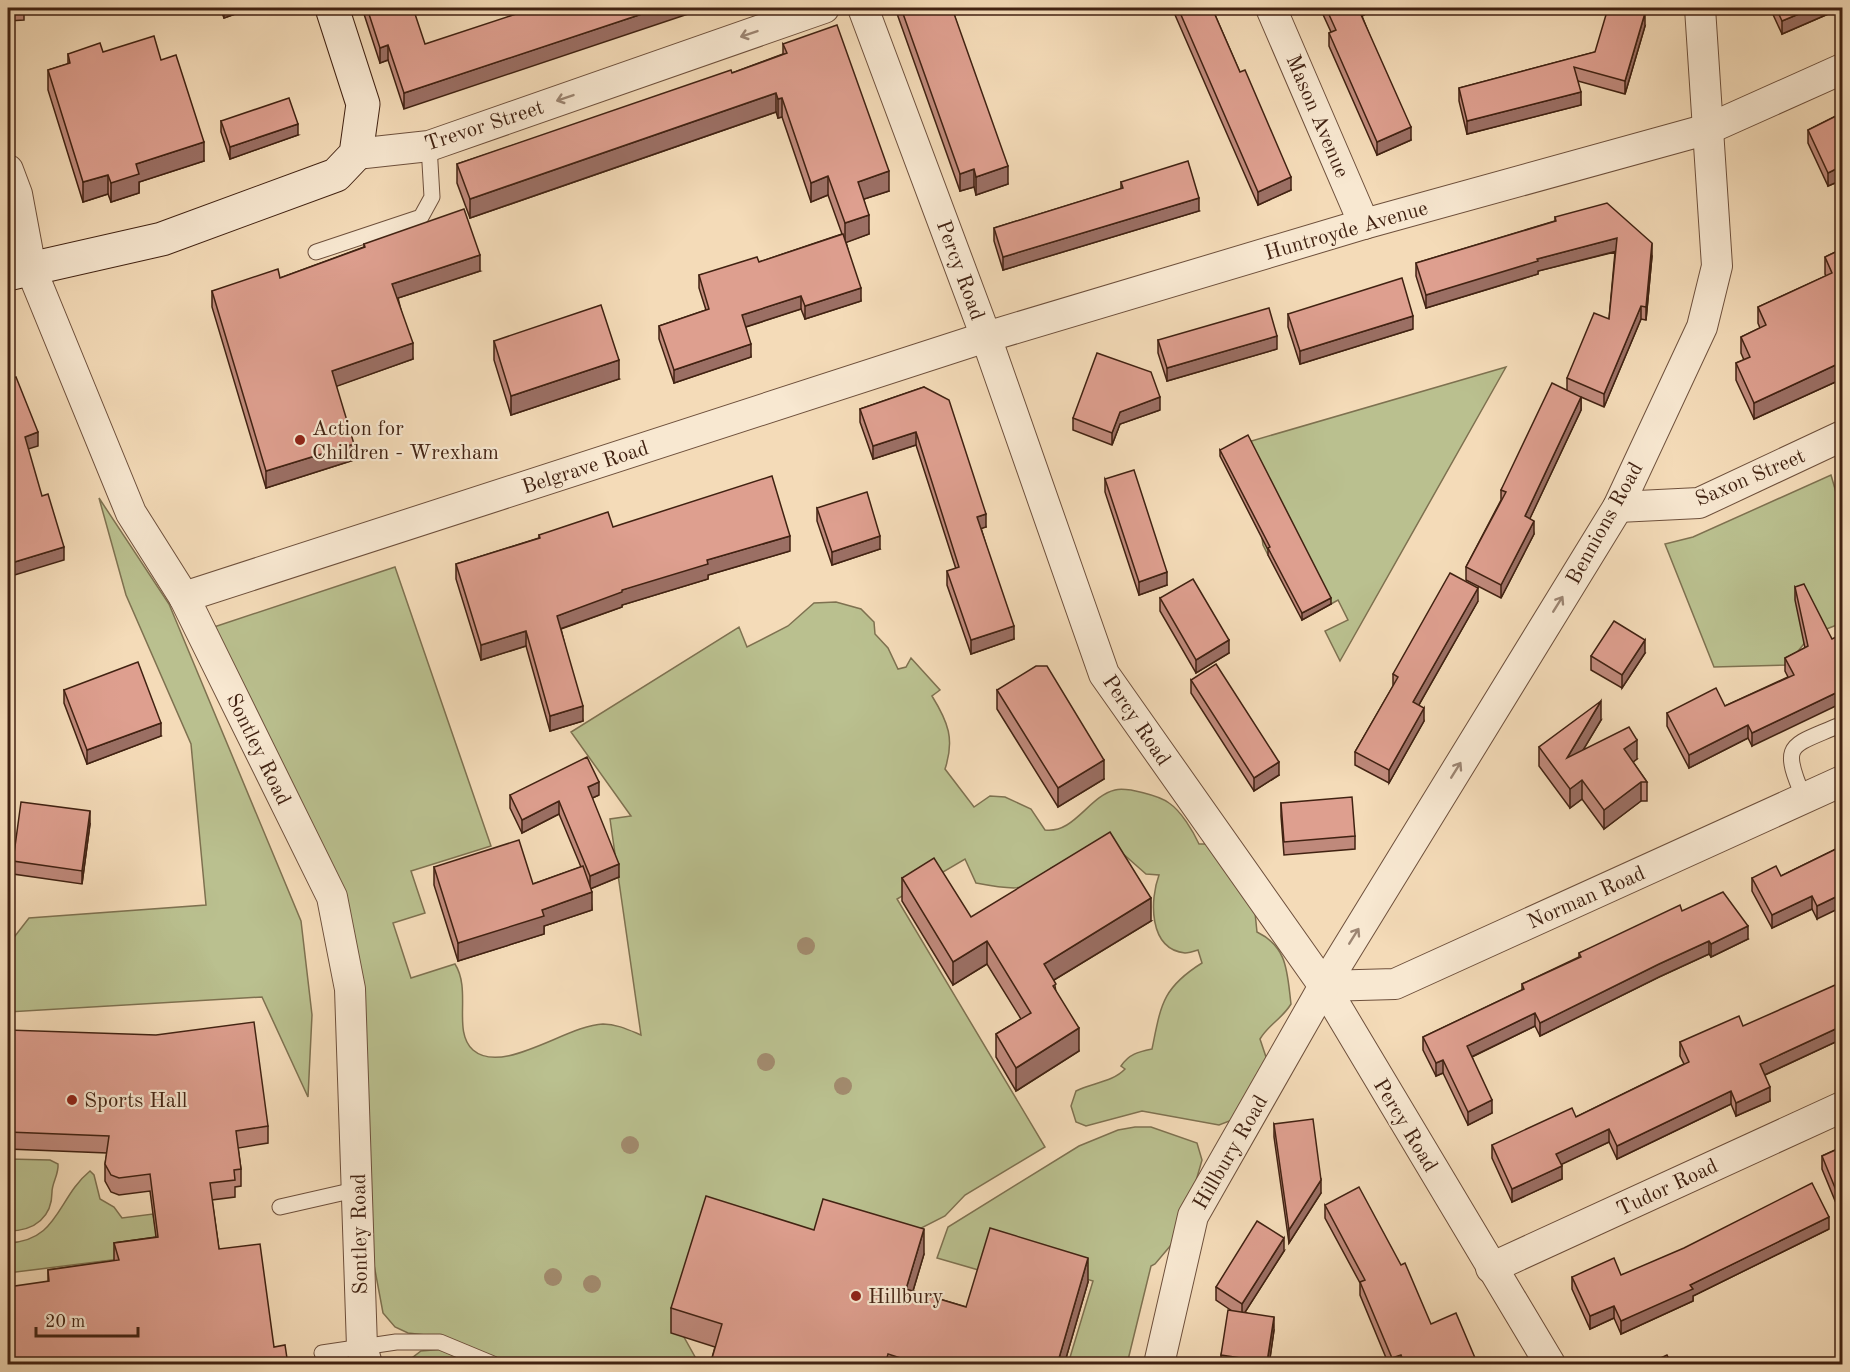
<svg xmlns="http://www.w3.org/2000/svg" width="1850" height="1372" font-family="'Old Standard TT',serif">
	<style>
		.green { fill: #bac08f; stroke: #7e7150; stroke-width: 1.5 }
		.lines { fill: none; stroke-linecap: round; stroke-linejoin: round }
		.lane-casing { stroke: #6e503c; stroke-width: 17 }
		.street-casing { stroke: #6e503c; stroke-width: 32 }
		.secondary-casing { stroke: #412212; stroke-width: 35 }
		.lane { stroke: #f8e8d1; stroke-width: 15 }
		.street { stroke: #f8e8d1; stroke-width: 30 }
		.secondary { stroke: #f8e8d1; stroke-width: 33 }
		.tree { fill: #a28b6e }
		.wall { fill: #bf897b; stroke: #412212; stroke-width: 1.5 }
		.shaded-wall { fill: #9b6f64; stroke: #412212; stroke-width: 1.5 }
		.building { fill: #de9f8f; stroke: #412212; stroke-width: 1.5 }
		.oneway { stroke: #9c8572 }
		.poi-dot { fill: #8f2418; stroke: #f8e8d1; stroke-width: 2 }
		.labels { text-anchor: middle; stroke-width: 4.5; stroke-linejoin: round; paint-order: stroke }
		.street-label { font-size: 21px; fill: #412212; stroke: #f8e8d1 }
		.poi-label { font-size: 21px; fill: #412212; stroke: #f8e8d1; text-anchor: start }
	</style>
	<rect width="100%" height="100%" fill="#f4dbb8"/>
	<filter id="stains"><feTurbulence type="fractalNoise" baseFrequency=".00333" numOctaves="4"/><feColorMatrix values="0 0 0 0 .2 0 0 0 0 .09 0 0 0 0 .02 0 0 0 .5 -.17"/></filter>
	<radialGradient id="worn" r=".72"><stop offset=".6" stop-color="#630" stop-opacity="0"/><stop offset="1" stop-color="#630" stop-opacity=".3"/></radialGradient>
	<g class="green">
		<polygon points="1506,367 1340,661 1325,631 1348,620 1338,600 1331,604 1268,555 1263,545 1248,442"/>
		<polygon points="1831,475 1842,513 1842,623 1811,635 1787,665 1714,667 1665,544 1693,537"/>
		<polygon points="99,498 169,604 301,921 312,1015 308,1097 262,997 8,1012 8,945 29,918 206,905 191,744 126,595"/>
		<path d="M395,567L491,846L411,871L425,913L393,923L411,978L455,964C472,991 452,1031 473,1050C503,1076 567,1025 603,1024C617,1024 629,1030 641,1035L610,819L631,816L571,732L739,627L747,647L788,626L814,603L836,602L861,609L874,622L875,634L888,648L898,669L906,667L911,658L940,690L932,696C948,722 955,739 945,769L974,807L990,796L1005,797L1031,809L1045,830C1074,834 1089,796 1115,790C1127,787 1160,796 1169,803C1181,811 1193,831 1199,844H1215L1254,903L1257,932C1288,947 1287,972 1291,1004C1282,1019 1269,1024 1260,1039L1266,1057L1268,1073L1240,1117L1219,1125L1142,1111L1086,1126L1076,1122L1071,1106L1076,1091C1091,1083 1113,1082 1125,1069L1121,1066C1129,1054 1138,1052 1152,1049C1161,1005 1162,988 1202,963L1198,950C1195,951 1188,953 1185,953C1148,949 1150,899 1159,875L1146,874L1121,852L1072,858L1051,868V877C1028,893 1002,888 976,883L965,859L897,899L1045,1147L965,1195L945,1216L890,1244L684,1337L699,1364H507L443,1337L408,1333L395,1327L383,1313L372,1254L357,994L211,628Z"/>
		<polygon points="1135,1127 1151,1127 1197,1143 1202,1160 1196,1181 1171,1245 1155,1264 1151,1266 1127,1364 1068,1364 1093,1281 988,1250 982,1271 937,1258 948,1227 1079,1146 1118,1130"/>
		<path d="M8,1159L50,1160L58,1164C59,1174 52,1183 52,1192C52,1216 36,1231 8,1231Z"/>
		<path d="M90,1171L94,1175L100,1199L114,1207L122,1218L153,1214L160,1254L8,1273V1243C59,1241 57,1198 90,1171Z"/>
		<polygon points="445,1349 481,1364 404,1364 421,1351"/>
	</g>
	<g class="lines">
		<g class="lane-casing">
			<g id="lane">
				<polyline points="316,252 421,217 432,197 429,146"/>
				<path d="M1804,798C1779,741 1791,747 1842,724"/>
				<polyline points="280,1207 359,1189"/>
				<polyline points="322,1353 396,1342 440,1342 493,1364"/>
			</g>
		</g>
		<g class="street-casing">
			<g id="street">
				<polyline points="863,8 986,337 1104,674 1324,986 1550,1364"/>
				<polyline points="1271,8 1364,224"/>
				<polyline points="356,154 429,146 824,8"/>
				<polyline points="8,170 17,194 31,269 131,513 184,597 332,897 350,989 362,1347 367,1364"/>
				<polyline points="1618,507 1699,503 1842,436"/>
				<polyline points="184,597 986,337 1364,224 1708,129 1842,69"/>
				<polyline points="1324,986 1395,984 1842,781"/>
				<polyline points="1491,1268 1842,1107"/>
				<polyline points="1159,1364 1193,1216 1324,986 1618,507 1702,327 1717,266 1700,8"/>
			</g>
		</g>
		<g class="secondary-casing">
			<polyline id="secondary" points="8,274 162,239 336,175 356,154 363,104 332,8"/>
		</g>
		<use href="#lane" class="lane"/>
		<use href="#street" class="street"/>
		<use href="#secondary" class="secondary"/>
	</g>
	<g class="tree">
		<circle cx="806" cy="946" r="9"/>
		<circle cx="766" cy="1062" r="9"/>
		<circle cx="843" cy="1086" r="9"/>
		<circle cx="630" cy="1145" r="9"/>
		<circle cx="553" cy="1277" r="9"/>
		<circle cx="592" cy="1284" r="9"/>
	</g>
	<g class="wall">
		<polygon points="8,8 24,8 24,20 8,21"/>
		<polygon points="220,8 252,8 224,18"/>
		<polygon points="362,8 413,8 404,109 388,60 380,63"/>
		<polygon points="895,8 952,8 1008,184 976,195 974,187 960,191"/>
		<polygon points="1172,8 1212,8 1291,190 1258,205"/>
		<polygon points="1320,8 1364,8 1364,15 1362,16 1411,140 1377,155 1329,46 1329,33 1331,32"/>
		<polygon points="1770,8 1842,8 1782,34"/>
		<polygon points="1645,26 1625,94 1578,81 1581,105 1467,134 1459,101 1459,88 1595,52"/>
		<polygon points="783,44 889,191 864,199 869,234 846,242 861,301 805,319 801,309 746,327 751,357 674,383 659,339 659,326 706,310 699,288 699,275 759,262 842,234 828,195 811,202 782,117 778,118 776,112 470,218 457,183 457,164 732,73 783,54"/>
		<polygon points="103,52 161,60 204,161 139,182 139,193 111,202 108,194 83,202 48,90 48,70 68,64 68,54"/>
		<polygon points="1842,113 1842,180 1828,186 1808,143 1808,130"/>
		<polygon points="221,121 298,135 230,159 221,132"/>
		<polygon points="1121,182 1199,211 1003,270 994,241 994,228 1121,189"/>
		<polygon points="1555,217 1652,256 1646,320 1641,319 1604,407 1581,397 1581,410 1530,518 1534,534 1501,598 1466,580 1466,567 1501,500 1501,490 1567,390 1567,378 1609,319 1615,252 1538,271 1538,274 1426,308 1416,276 1416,263 1555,221"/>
		<polygon points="364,244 480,271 398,298 413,359 336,386 354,460 266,488 212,307 212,291 280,278 364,247"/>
		<polygon points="1842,249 1842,379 1754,419 1736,380 1736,363 1744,360 1741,353 1741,337 1760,328 1758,323 1758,307 1826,276 1825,274 1825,257"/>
		<polygon points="1288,314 1413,329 1300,364 1288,327"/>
		<polygon points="1158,340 1277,349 1167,381 1158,353"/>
		<polygon points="494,341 619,379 511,415 494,360"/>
		<polygon points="924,387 986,527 981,528 1014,639 971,654 947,585 947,571 956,569 916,445 873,459 860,422 860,409"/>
		<polygon points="1160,410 1120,424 1112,445 1073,430 1073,418"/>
		<polygon points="1220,450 1331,604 1302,620 1268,555 1268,550 1220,456"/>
		<polygon points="1105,479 1167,585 1139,595 1105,492"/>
		<polygon points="817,508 880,549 832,565 817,521"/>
		<polygon points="613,527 790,551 708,575 708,579 622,605 622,607 561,629 583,721 550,731 526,646 481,660 456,579 456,564 539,538 539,535"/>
		<polygon points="1795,587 1832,639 1752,746 1748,738 1689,768 1667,726 1667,713 1725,706 1788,677 1785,671 1785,658 1805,648 1795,600"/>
		<polygon points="1160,598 1229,653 1196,673 1160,611"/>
		<polygon points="1478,601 1419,705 1424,721 1389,783 1355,765 1355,752 1393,686 1393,674"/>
		<polygon points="1645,653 1622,688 1591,670 1591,656"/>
		<polygon points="1191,680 1279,775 1254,791 1191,693"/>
		<polygon points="64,690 161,736 87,764 64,703"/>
		<polygon points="997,690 1104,779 1058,807 997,709"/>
		<polygon points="1601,720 1583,750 1637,759 1633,762 1647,782 1647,801 1641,801 1604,829 1582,799 1570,808 1539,766 1539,747"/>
		<polygon points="510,795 599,795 592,798 619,877 590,889 592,910 544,926 544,934 458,961 434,885 434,867 533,884 581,867 559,814 522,833 510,808"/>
		<polygon points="1281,803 1355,836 1355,849 1284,855 1281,816"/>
		<polygon points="90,824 82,884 13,874 13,861"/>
		<polygon points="1836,849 1817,919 1812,909 1772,928 1752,891 1752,878 1781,876"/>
		<polygon points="902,878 971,917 1151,921 1054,980 1056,992 1079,1051 1016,1091 996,1057 996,1034 1021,1019 987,964 953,985 902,901"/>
		<polygon points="1682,911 1748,939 1711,957 1709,954 1659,977 1540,1036 1535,1026 1472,1057 1492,1113 1468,1125 1443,1073 1436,1076 1423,1050 1423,1037 1522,990 1522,984 1579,957 1579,953"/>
		<polygon points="1743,1026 1842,1039 1765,1075 1770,1101 1736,1116 1731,1104 1617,1159 1609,1142 1561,1164 1562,1179 1512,1202 1492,1158 1492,1145 1576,1117 1684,1064 1680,1056 1680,1042"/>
		<polygon points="8,1030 268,1126 268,1143 238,1148 241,1169 241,1186 235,1187 235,1197 212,1200 219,1249 274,1347 288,1365 48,1281 48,1270 114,1261 114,1243 156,1237 150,1191 119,1195 111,1192 105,1181 105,1164 107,1153 8,1149"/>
		<polygon points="1274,1124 1321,1193 1289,1243 1274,1137"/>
		<polygon points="1842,1147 1838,1208 1822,1169 1822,1156"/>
		<polygon points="1325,1205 1431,1324 1478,1365 1389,1365 1360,1295 1360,1283 1325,1218"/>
		<polygon points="1829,1229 1693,1296 1693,1301 1621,1334 1614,1318 1590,1329 1572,1289 1572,1277 1621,1275"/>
		<polygon points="814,1230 924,1254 913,1291 966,1307 1088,1282 1064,1365 710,1365 715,1347 671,1333 671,1308"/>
		<polygon points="1284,1251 1245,1312 1274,1330 1269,1365 1221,1365 1221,1355 1232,1311 1216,1300 1216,1287"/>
	</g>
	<g class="shaded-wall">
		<polygon points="224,8 252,8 224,18"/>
		<polygon points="660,8 706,8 404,109 404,93"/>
		<polygon points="1357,8 1364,8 1364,15 1357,18"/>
		<polygon points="1813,8 1842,8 1782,34 1782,21"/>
		<polygon points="1645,13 1645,26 1625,94 1625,81"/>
		<polygon points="388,45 388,60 380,63 380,48"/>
		<polygon points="1581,92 1581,105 1467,134 1467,121"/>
		<polygon points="776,93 776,112 470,218 470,199"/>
		<polygon points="782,98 782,117 778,118 778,99"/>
		<polygon points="298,124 298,135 230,159 230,147"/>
		<polygon points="1411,127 1411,140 1377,155 1377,142"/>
		<polygon points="204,142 204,161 139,182 139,193 111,202 111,183 136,164"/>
		<polygon points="1008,166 1008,184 976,195 976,177"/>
		<polygon points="1842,166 1842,180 1828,186 1828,173"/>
		<polygon points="974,169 974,187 960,191 960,174"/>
		<polygon points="889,171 889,191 858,201 858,182"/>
		<polygon points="108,175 108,194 83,202 83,182"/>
		<polygon points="828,176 828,195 811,202 811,183"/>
		<polygon points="1291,177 1291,190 1258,205 1258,192"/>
		<polygon points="1199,198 1199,211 1003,270 1003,257"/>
		<polygon points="869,215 869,234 845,243 845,223"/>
		<polygon points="1617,238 1617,251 1538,271 1538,274 1426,308 1426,295 1537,259"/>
		<polygon points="1652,243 1652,256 1646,320 1646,307"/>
		<polygon points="480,255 480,271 392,300 392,284"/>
		<polygon points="861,288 861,301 805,319 805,306"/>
		<polygon points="801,296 801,309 742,328 742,315"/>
		<polygon points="1641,306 1641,319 1604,407 1604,394"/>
		<polygon points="1413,316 1413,329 1300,364 1300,351"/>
		<polygon points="1277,336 1277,349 1167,381 1167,368"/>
		<polygon points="413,343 413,359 332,388 332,371"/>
		<polygon points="751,344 751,357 674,383 674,370"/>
		<polygon points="619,360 619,379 511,415 511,396"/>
		<polygon points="1842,362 1842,379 1754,419 1754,403"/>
		<polygon points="1160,397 1160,410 1120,424 1112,445 1112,433 1120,412"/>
		<polygon points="1581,397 1581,410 1525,529 1525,516"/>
		<polygon points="38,432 38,446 25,450 25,437"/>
		<polygon points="916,432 916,445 873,459 873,446"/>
		<polygon points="354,444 354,460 266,488 266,471"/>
		<polygon points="986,514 986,527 977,530 977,517"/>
		<polygon points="1534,521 1534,534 1501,598 1501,585"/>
		<polygon points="790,536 790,551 708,575 708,579 622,605 622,607 557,630 557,616 622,590 707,560"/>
		<polygon points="880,536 880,549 832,565 832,552"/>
		<polygon points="64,547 64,560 8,577 8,564"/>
		<polygon points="1167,572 1167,585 1139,595 1139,582"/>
		<polygon points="1478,588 1478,601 1413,715 1413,702"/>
		<polygon points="1331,598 1331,604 1302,620 1302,613"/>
		<polygon points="1014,626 1014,639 971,654 971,640"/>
		<polygon points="526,631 526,646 481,660 481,645"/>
		<polygon points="1229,640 1229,653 1196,673 1196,660"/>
		<polygon points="1645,640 1645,653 1622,688 1622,675"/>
		<polygon points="1842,690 1842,703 1752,746 1752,733"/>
		<polygon points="1601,701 1601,720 1567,777 1567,758"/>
		<polygon points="583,706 583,721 550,731 550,716"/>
		<polygon points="1424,708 1424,721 1389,783 1389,770"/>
		<polygon points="161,723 161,736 87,764 87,750"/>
		<polygon points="1748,725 1748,738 1689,768 1689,755"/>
		<polygon points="1637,740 1637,759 1624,769 1624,749"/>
		<polygon points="1104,760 1104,779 1058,807 1058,788"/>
		<polygon points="1279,762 1279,775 1254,791 1254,778"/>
		<polygon points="1582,780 1582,799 1570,808 1570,789"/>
		<polygon points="599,782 599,795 588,800 588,787"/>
		<polygon points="1641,782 1641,801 1604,829 1604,810"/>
		<polygon points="559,801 559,814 522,833 522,820"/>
		<polygon points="90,811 90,824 82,884 82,871"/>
		<polygon points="619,864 619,877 590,889 590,876"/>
		<polygon points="592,892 592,910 544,926 544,934 458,961 458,943 542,910"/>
		<polygon points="1842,894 1842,907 1817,919 1817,906"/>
		<polygon points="1812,896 1812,909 1772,928 1772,915"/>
		<polygon points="1151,898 1151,921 1044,986 1044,964"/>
		<polygon points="1748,926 1748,939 1711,957 1711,944"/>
		<polygon points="987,941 987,964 953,985 953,962"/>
		<polygon points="1709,941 1709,954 1659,977 1540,1036 1540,1023 1659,964"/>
		<polygon points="1535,1013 1535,1026 1467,1059 1467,1046"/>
		<polygon points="1842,1026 1842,1039 1760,1077 1760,1064"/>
		<polygon points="1079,1028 1079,1051 1016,1091 1016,1068"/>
		<polygon points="1443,1060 1443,1073 1436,1076 1436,1063"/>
		<polygon points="1770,1087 1770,1101 1736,1116 1736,1103"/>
		<polygon points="1731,1091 1731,1104 1617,1159 1617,1146"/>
		<polygon points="1492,1100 1492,1113 1468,1125 1468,1112"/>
		<polygon points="1609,1129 1609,1142 1556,1167 1556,1154"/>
		<polygon points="1562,1166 1562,1179 1512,1202 1512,1189"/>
		<polygon points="1321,1180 1321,1193 1289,1243 1289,1230"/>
		<polygon points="1842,1193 1842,1206 1838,1208 1838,1195"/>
		<polygon points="1829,1217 1829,1229 1693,1296 1693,1301 1621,1334 1621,1321 1690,1285"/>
		<polygon points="924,1229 924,1254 906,1314 906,1289"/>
		<polygon points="1284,1238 1284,1251 1242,1317 1242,1304"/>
		<polygon points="1088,1258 1088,1282 1064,1365 1057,1365"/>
		<polygon points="1614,1306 1614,1318 1590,1329 1590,1316"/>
		<polygon points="1274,1317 1274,1330 1269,1365 1267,1365"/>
		<polygon points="1401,1355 1401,1365 1392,1365 1392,1358"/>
	</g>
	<g class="building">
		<polygon points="367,8 413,8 425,44 534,8 660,8 404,93 388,45 380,48"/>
		<polygon points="901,8 952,8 1008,166 976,177 974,169 960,174"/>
		<polygon points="1178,8 1212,8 1240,72 1245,70 1291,177 1258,192"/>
		<polygon points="1326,8 1358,8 1411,127 1377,142 1329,33 1336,30"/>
		<polygon points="1608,8 1628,8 1645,13 1625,81 1574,67 1581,92 1467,121 1459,88 1595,52"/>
		<polygon points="1776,8 1813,8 1782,21"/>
		<polygon points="837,25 889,171 858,182 869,215 845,223 828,176 811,183 782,98 778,99 776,93 470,199 457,164 731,70 732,73 787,53 783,44"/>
		<polygon points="154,36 161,60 176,55 204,142 136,164 139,174 111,183 108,175 83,182 48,70 70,63 68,54 100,43 103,52"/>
		<polygon points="289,98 298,124 230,147 221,121"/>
		<polygon points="1842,113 1842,166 1828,173 1808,130"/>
		<polygon points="1188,161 1199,198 1003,257 994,228 1123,188 1121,182"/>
		<polygon points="1607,203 1652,243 1646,307 1641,306 1604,394 1567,378 1594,313 1609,319 1617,238 1537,259 1538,261 1426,295 1416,263 1556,221 1555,217"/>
		<polygon points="464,209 480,255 392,284 413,343 332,371 354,444 266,471 212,291 278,269 280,278 365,247 364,244"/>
		<polygon points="843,234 861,288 805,306 801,296 742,315 751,344 674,370 659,326 709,309 699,275 757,257 759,262"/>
		<polygon points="1842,249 1842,362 1754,403 1736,363 1750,357 1741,337 1766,325 1758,307 1832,273 1825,257"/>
		<polygon points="1402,278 1413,316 1300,351 1288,314"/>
		<polygon points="601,305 619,360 511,396 494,341"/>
		<polygon points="1269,308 1277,336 1167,368 1158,340"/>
		<polygon points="1097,353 1151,372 1160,397 1120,412 1112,433 1073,418"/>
		<polygon points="16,377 38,432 25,437 42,496 48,494 64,547 8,564 8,380"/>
		<polygon points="1552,383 1581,397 1525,516 1534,521 1501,585 1466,567 1506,492 1501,490"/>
		<polygon points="924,387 949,400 986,514 977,517 1014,626 971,640 947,571 959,567 916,432 873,446 860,409"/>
		<polygon points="1248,435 1331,598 1302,613 1268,548 1270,547 1220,450"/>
		<polygon points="1134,470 1167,572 1139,582 1105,479"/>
		<polygon points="772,476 790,536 707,560 708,564 622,590 622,592 557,616 583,706 550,716 526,631 481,645 456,564 540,538 539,535 608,512 613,527"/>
		<polygon points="867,492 880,536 832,552 817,508"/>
		<polygon points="1450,573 1478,588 1413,702 1424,708 1389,770 1355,752 1398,677 1393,674"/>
		<polygon points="1193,579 1229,640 1196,660 1160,598"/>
		<polygon points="1804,584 1832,639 1842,634 1842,690 1752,733 1748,725 1689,755 1667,713 1716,688 1725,706 1794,675 1785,658 1808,646 1795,587"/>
		<polygon points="1614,621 1645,640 1622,675 1591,656"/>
		<polygon points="138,662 161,723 87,750 64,690"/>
		<polygon points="1216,664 1279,762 1254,778 1191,680"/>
		<polygon points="1036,666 1047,666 1104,760 1058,788 997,690"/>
		<polygon points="1601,701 1567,758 1629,727 1637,740 1624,749 1647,782 1641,782 1604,810 1582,780 1570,789 1539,747"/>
		<polygon points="587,757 599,782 588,787 619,864 590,876 559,801 522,820 510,795"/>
		<polygon points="1352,797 1355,836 1284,842 1281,803"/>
		<polygon points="21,802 90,811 82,871 13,861"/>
		<polygon points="1110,832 1151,898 1044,964 1056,984 1053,986 1079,1028 1016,1068 996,1034 1031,1013 987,941 953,962 902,878 934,858 971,917"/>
		<polygon points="519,840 533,884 583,866 592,892 542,910 544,916 458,943 434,867"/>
		<polygon points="1836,849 1838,854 1842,852 1842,894 1817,906 1812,896 1772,915 1752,878 1776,866 1781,876"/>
		<polygon points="1723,892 1748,926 1711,944 1709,941 1659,964 1540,1023 1535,1013 1467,1046 1492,1100 1468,1112 1443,1060 1436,1063 1423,1037 1524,989 1522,984 1581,957 1579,953 1680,905 1682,911"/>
		<polygon points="1842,982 1842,1026 1760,1064 1770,1087 1736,1103 1731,1091 1617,1146 1609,1129 1556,1154 1562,1166 1512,1189 1492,1145 1572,1108 1576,1117 1689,1062 1680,1042 1739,1016 1743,1026"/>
		<polygon points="254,1022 268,1126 236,1131 241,1169 234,1170 235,1180 210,1183 219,1249 260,1244 274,1347 285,1345 288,1365 8,1365 8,1287 49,1281 48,1270 119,1260 114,1243 158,1237 150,1174 119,1178 111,1175 105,1164 109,1136 8,1132 8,1030 156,1035"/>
		<polygon points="1313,1119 1321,1180 1289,1230 1274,1124"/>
		<polygon points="1842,1147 1842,1193 1838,1195 1822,1156"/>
		<polygon points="1812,1183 1829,1217 1690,1285 1693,1289 1621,1321 1614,1306 1590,1316 1572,1277 1614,1258 1621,1275 1684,1248"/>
		<polygon points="1359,1187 1401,1265 1405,1263 1431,1324 1456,1313 1478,1365 1438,1365 1437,1363 1433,1365 1405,1365 1401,1355 1392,1358 1360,1282 1365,1280 1325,1205"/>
		<polygon points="706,1196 814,1230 823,1199 924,1229 906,1289 966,1307 990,1228 1088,1258 1057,1365 922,1365 888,1354 885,1365 710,1365 722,1324 671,1308"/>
		<polygon points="1257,1221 1284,1238 1242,1304 1216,1287"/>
		<polygon points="1228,1310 1274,1317 1267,1362 1221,1355"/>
		<polygon points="1667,1355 1672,1365 1646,1365"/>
	</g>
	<defs><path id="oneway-shaft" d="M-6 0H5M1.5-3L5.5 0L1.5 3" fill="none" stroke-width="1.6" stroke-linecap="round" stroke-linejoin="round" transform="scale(1.5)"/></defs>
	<g class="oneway">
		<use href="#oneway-shaft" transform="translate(749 34) rotate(161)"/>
		<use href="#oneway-shaft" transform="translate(565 98) rotate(161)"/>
		<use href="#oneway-shaft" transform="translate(1558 604) rotate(-58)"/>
		<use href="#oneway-shaft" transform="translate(1456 770) rotate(-58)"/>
		<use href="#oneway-shaft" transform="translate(1354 936) rotate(-58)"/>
	</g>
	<g class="poi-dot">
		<circle cx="300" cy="440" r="6"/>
		<circle cx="72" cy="1100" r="6"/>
		<circle cx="856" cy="1296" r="6"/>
	</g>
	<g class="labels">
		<g class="street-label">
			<text transform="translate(1318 116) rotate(67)" y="7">Mason Avenue</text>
			<text transform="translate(484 125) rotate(-18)" y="7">Trevor Street</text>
			<text transform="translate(1346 230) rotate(-16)" y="7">Huntroyde Avenue</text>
			<text transform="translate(961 270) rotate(70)" y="7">Percy Road</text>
			<text transform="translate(585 467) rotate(-18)" y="7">Belgrave Road</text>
			<text transform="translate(1750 477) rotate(-23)" y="7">Saxon Street</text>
			<text transform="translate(1604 523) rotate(-61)" y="7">Bennions Road</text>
			<text transform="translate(1137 720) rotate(56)" y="7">Percy Road</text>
			<text transform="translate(259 749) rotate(64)" y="7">Sontley Road</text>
			<text transform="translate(1586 897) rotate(-24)" y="7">Norman Road</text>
			<text transform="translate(1406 1125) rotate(59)" y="7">Percy Road</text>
			<text transform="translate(1230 1152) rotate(-60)" y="7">Hillbury Road</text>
			<text transform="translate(1667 1187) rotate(-25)" y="7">Tudor Road</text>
			<text transform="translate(359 1234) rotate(-91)" y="7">Sontley Road</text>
		</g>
		<g class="poi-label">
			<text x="312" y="435">Action for<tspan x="312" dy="24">Children - Wrexham</tspan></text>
			<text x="84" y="1107">Sports Hall</text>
			<text x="868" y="1303">Hillbury</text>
		</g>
	</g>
	<rect width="1850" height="1372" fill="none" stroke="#f4dbb8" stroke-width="30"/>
	<rect x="9" y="9" width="1832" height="1354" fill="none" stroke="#412212" stroke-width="3"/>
	<rect x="15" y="15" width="1820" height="1342" fill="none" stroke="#412212" stroke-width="1.5"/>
	<path d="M36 1327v9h102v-9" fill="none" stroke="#412212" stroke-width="3"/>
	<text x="45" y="1327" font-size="18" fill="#412212" stroke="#f8e8d1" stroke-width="4.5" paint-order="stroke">20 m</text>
	<rect width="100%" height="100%" filter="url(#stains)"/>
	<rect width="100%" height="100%" fill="url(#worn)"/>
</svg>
